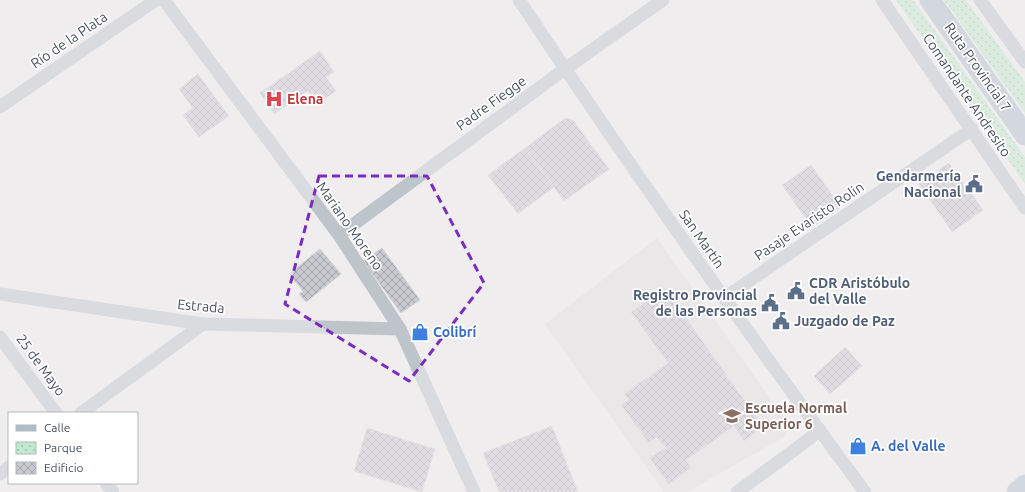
<svg xmlns="http://www.w3.org/2000/svg" width="1025" height="492" font-family="Ubuntu,sans-serif">
	<style>
		.education { fill: #e1dfdf }
		.park { fill: url(#park-dots) }
		.building { fill: url(#building-cross-hatch); stroke: #d2d4d8 }
		.lines { fill: none; stroke-linecap: round; stroke-linejoin: round }
		.street { stroke: #bdc5cb; stroke-width: 13 }
		.primary { stroke: #b0bdc9; stroke-width: 21 }
		.marked { fill: none; stroke: #7b2cbf; stroke-width: 3; stroke-dasharray: 8 5; stroke-linejoin: round }
		.labels { text-anchor: middle; stroke-width: 3.5; stroke-linejoin: round; paint-order: stroke }
		.street-label { font-size: 14px; fill: #485158; stroke: #fff }
		.health-label { font-size: 14px; font-weight: bold; fill: #be3a42; stroke: #fff; text-anchor: start }
		.service-label { font-size: 14px; font-weight: bold; fill: #4e5e75; stroke: #fff; text-anchor: end }
		.shop-label { font-size: 14px; font-weight: bold; fill: #366cbe; stroke: #fff; text-anchor: start }
		.education-label { font-size: 14px; font-weight: bold; fill: #785e54; stroke: #fff; text-anchor: start }
	</style>
	<defs>
		<pattern id="park-dots" width="8" height="8" patternUnits="userSpaceOnUse"><rect width="8" height="8" fill="#c0e9cf"/><path d="M2 2h.1M6 6h.1" fill="none" stroke="#9ebfab" stroke-width="1.8" stroke-linecap="round"/></pattern>
		<pattern id="building-cross-hatch" width="8" height="8" patternUnits="userSpaceOnUse"><rect width="8" height="8" fill="#c9cad0"/><path d="M0 0l8 8M0 8l8-8" fill="none" stroke="#a5a6ac"/></pattern>
	</defs>
	<rect width="100%" height="100%" fill="#f0edee"/>
	<polygon class="education" points="657,238 789,425 784,437 687,492 664,492 545,324"/>
	<g class="park">
		<polygon points="896,0 913,0 1025,157 1025,184"/>
		<polygon points="944,0 966,0 1025,82 1025,113"/>
	</g>
	<g class="building">
		<polygon points="320,51 334,72 326,77 336,91 317,104 308,91 274,114 260,93"/>
		<polygon points="198,74 229,116 199,137 183,115 193,108 179,89"/>
		<polygon points="565,118 573,120 609,169 564,201 525,148"/>
		<polygon points="525,148 554,187 518,214 488,175"/>
		<polygon points="949,163 983,210 952,232 919,184"/>
		<polygon points="811,165 841,207 812,227 782,185"/>
		<polygon points="382,248 420,300 401,313 363,261"/>
		<polygon points="320,249 341,274 306,302 299,294 303,291 289,274"/>
		<polygon points="665,288 763,427 744,441 734,426 686,460 691,468 668,484 650,458 665,448 657,437 649,443 621,405 629,400 624,394 668,363 631,312"/>
		<polygon points="845,347 862,366 830,394 814,376"/>
		<polygon points="552,426 578,492 499,492 483,453"/>
		<polygon points="367,428 435,449 422,492 354,471"/>
	</g>
	<g class="lines">
		<g class="street">
			<polyline points="164,0 339,235 400,329 474,492"/>
			<path d="M519,0C630,167 746,331 865,492"/>
			<polyline points="882,0 1025,208"/>
			<polyline points="980,0 1025,62"/>
			<polyline points="0,107 156,0"/>
			<polyline points="339,235 565,69 663,0"/>
			<polyline points="0,294 203,324 400,329"/>
			<polyline points="724,298 972,129"/>
			<polyline points="0,337 56,413"/>
			<polyline points="81,413 203,324"/>
			<polyline points="0,474 9,467"/>
			<polyline points="106,483 113,492"/>
			<polyline points="737,492 797,448 820,430"/>
		</g>
		<g class="primary">
			<polyline points="930,0 1025,135"/>
			<polyline points="1017,492 1025,485"/>
		</g>
	</g>
	<path d="M0 0H1025V492H0ZM319,176H427L484,283L409,381L285,304Z" fill="#f0edee" fill-opacity=".55" fill-rule="evenodd"/>
	<path class="marked" d="M319,176H427L484,283L409,381L285,304Z"/>
	<defs>
		<g id="hospital-bare" transform="scale(1.38)"><path d="M-5-5h3v3.5h4V-5h3V5h-3V1.5h-4V5h-3Z" fill="#e0444e" stroke="#fff" stroke-width="2.5" paint-order="stroke"/></g>
		<g id="civic-bare" transform="scale(1.38)"><path d="M-.6-6.5H3V-4.5H.6V-3L4-1V1h2V6H-6V1h2V-1L-.6-3ZM-1.2 2.5V6h2.4V2.5Z" fill="#5c6f8a" stroke="#fff" stroke-width="2.5" paint-order="stroke"/></g>
		<g id="shop-bare" transform="scale(1.38)"><path d="M-5-2.5h2.3a2.7 3.5 0 0 1 5.4 0H5L5.5 6h-11ZM-1.5-2.5h3a1.5 2.3 0 0 0-3 0Z" fill="#3f7fe0" stroke="#fff" stroke-width="2.5" paint-order="stroke"/></g>
		<g id="school-bare" transform="scale(1.38)"><path d="M0-5L7-2L0 1L-7-2ZM-4 1L0 2.5L4 1V4Q0 6-4 4Z" fill="#8d6e63" stroke="#fff" stroke-width="2.5" paint-order="stroke"/></g>
	</defs>
	<g fill-rule="evenodd">
		<use href="#hospital-bare" x="274" y="99"/>
		<use href="#civic-bare" x="974" y="184"/>
		<use href="#civic-bare" x="796" y="291"/>
		<use href="#civic-bare" x="770" y="303"/>
		<use href="#civic-bare" x="781" y="321"/>
		<use href="#shop-bare" x="420" y="332"/>
		<use href="#school-bare" x="732" y="416"/>
		<use href="#shop-bare" x="858" y="446"/>
	</g>
	<g class="labels">
		<g class="street-label">
			<text transform="translate(69 40) rotate(-34)" y="5">Río de la Plata</text>
			<text transform="translate(978 67) rotate(55)" y="5">Ruta Provincial 7</text>
			<text transform="translate(967 95) rotate(56)" y="5">Comandante Andresito</text>
			<text transform="translate(491 103) rotate(-36)" y="5">Padre Fiegge</text>
			<text transform="translate(809 221) rotate(-34)" y="5">Pasaje Evaristo Rolin</text>
			<text transform="translate(350 226) rotate(55)" y="5">Mariano Moreno</text>
			<text transform="translate(702 239) rotate(55)" y="5">San Martín</text>
			<text transform="translate(201 306) rotate(5)" y="5">Estrada</text>
			<text transform="translate(41 365) rotate(54)" y="5">25 de Mayo</text>
		</g>
		<g class="health-label">
			<text x="287" y="104">Elena</text>
		</g>
		<g class="service-label">
			<text x="961" y="181">Gendarmería<tspan x="961" dy="16">Nacional</tspan></text>
			<text x="809" y="288" text-anchor="start">CDR Aristóbulo<tspan x="809" dy="16">del Valle</tspan></text>
			<text x="757" y="300">Registro Provincial<tspan x="757" dy="16">de las Personas</tspan></text>
			<text x="794" y="326" text-anchor="start">Juzgado de Paz</text>
		</g>
		<g class="shop-label">
			<text x="433" y="337">Colibrí</text>
			<text x="871" y="451">A. del Valle</text>
		</g>
		<g class="education-label">
			<text x="745" y="413">Escuela Normal<tspan x="745" dy="16">Superior 6</tspan></text>
		</g>
	</g>
	<rect x="8" y="412" width="130" height="72" fill="#ffffff" stroke="#b6b9bc"/>
	<rect x="16" y="425" width="20" height="6" fill="#b0bdc9" stroke="#b6b9bc"/>
	<text x="44" y="432" font-size="12" fill="#485158">Calle</text>
	<rect x="16" y="442" width="20" height="12" fill="url(#park-dots)" stroke="#b6b9bc"/>
	<text x="44" y="452" font-size="12" fill="#485158">Parque</text>
	<rect x="16" y="462" width="20" height="12" fill="url(#building-cross-hatch)" stroke="#b6b9bc"/>
	<text x="44" y="472" font-size="12" fill="#485158">Edificio</text>
</svg>
